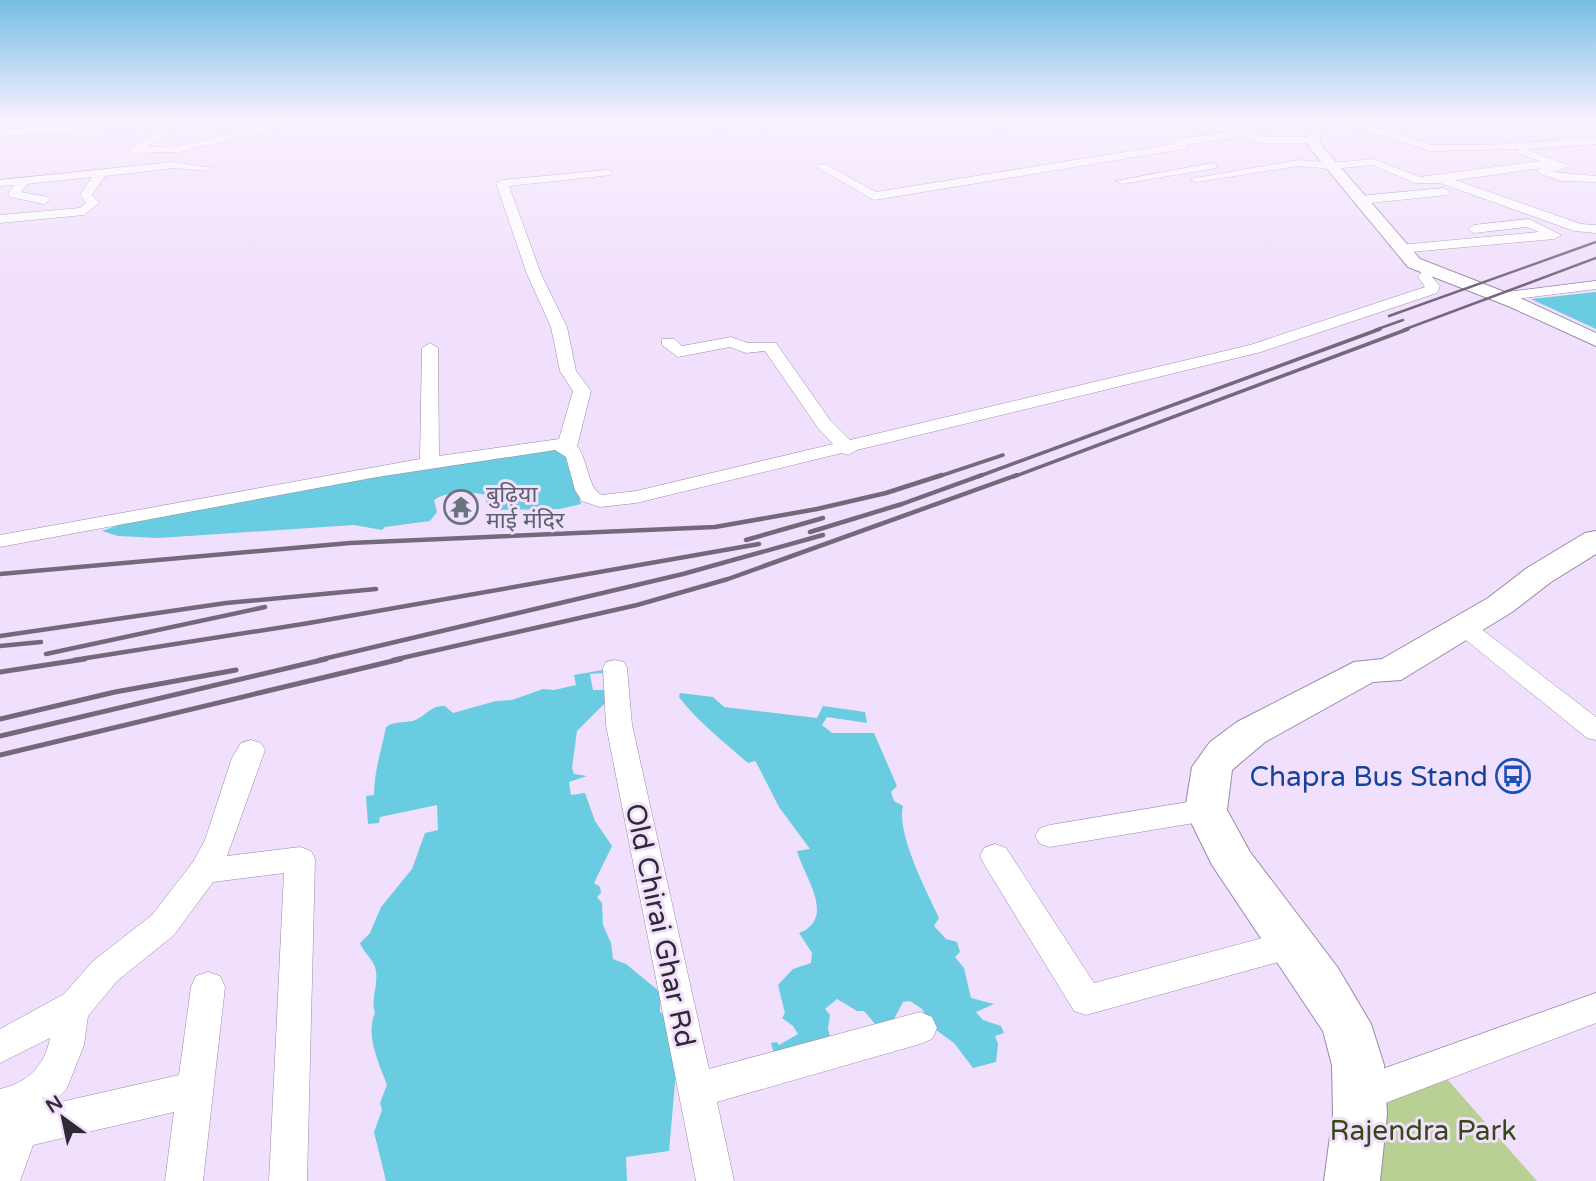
<svg xmlns="http://www.w3.org/2000/svg" width="1596" height="1181" font-family="'Varela Round','Noto Sans Devanagari',sans-serif">
	<style>
		.green { fill: #b9d094 }
		.water { fill: #69cce0 }
		.lines { fill: none; stroke-linecap: round; stroke-linejoin: round }
		.minor-casing { stroke: #9a8aa5; stroke-width: 1 }
		.major-casing { stroke: #9a8aa5; stroke-width: 2 }
		.highway-casing { stroke: #9a8aa5; stroke-width: 2 }
		.minor { fill: #fff; fill-rule: evenodd }
		.major { fill: #fff; fill-rule: evenodd }
		.highway { fill: #fff; fill-rule: evenodd }
		.rail-far3 { stroke: #73697a; stroke-width: 2.5 }
		.rail-far2 { stroke: #73697a; stroke-width: 3.5 }
		.rail-far1 { stroke: #73697a; stroke-width: 4.5 }
		.rail { stroke: #73697a; stroke-width: 5 }
		.labels { text-anchor: middle; stroke-width: 6; stroke-linejoin: round; paint-order: stroke }
		.worship-label { font-size: 23px; fill: #5b616d; stroke: #f1e0fd; text-anchor: start }
		.near-transit-label { font-size: 28px; fill: #164399; stroke: #f1e0fd; text-anchor: end }
		.near-street-label { font-size: 28px; fill: #302a35; stroke: #f1e0fd }
		.near-park-label { font-size: 28px; fill: #384816; stroke: #f1e0fd }
	</style>
	<rect width="100%" height="100%" fill="#f1e0fd"/>
	<polygon class="green" points="1439,1070 1537,1181 1352,1181 1363,1097"/>
	<g class="water">
		<polygon points="1596,292 1596,329 1531,299"/>
		<path d="M526,449L568,450L581,504L560,509L493,510L486,505V495C473,491 445,491 434,500L437,512L430,521L385,527L382,530L354,525L158,538L118,536L102,531L124,523Z"/>
		<path d="M603,670L606,680L602,673L590,674L593,690H608L605,703L577,731L572,768L574,774L587,776L569,782L571,795L585,793L595,821L612,846L594,883L600,887L601,893L597,897L602,903L603,925L611,943L613,959L626,964L660,992V1012L668,1018L665,1027L677,1060L669,1151L626,1157L627,1181H386L374,1132L382,1110L380,1103L387,1085C379,1063 365,1036 375,1013C370,997 380,983 375,967C372,958 363,952 360,943L370,933L381,907L412,869L425,833L438,830L437,805L380,817L379,823L368,824L366,796L374,795C374,771 382,748 386,727C397,719 409,725 419,718C430,712 431,706 445,706L453,713L496,701L512,700L543,689L554,690L576,685L574,675Z"/>
		<path d="M680,693L713,697L724,707L817,718L823,706L865,712L867,723L827,717L822,725L832,733H874L897,786L891,792L894,801L903,806C896,833 927,892 939,918L934,926L946,939L957,942L960,952L955,957L964,968L971,998L994,1004L976,1012L983,1020L1001,1026L1004,1033L995,1036L998,1044L996,1062L973,1068L954,1043L932,1027L922,1009L910,1001L903,1002L894,1019L877,1026L864,1011H857L837,999L825,1009L830,1015L828,1029L830,1036L774,1055L771,1043L777,1042L779,1045L798,1034L793,1026L782,1018L785,1013L778,985L793,969L811,963L812,953L799,933C837,918 804,877 797,851L810,849L779,807L757,764L755,761L748,763C724,742 698,722 679,697Z"/>
	</g>
	<g class="lines">
		<g class="minor-casing">
			<g id="minor">
				<polygon points="157,120 218,120 176,125 148,147 180,146 289,120 304,121 180,152 130,153 130,149 156,132 159,126 0,136 0,130"/>
				<polygon points="713,120 724,120 729,127 720,129"/>
				<polygon points="1020,120 1055,120 998,129 993,126"/>
				<polygon points="1189,120 1206,120 1263,137 1314,137 1319,140 1314,143 1262,143 1241,137 1188,144 1188,148 1184,149 874,200 815,166 825,164 876,192 1174,144 1173,142 1178,139 1227,133"/>
				<polygon points="1336,120 1353,120 1431,145 1490,145 1596,138 1596,144 1526,149 1569,166 1554,172 1596,176 1596,182 1561,181 1538,173 1538,169 1542,168 1455,180 1581,224 1596,225 1596,233 1574,231 1440,183 1415,183 1372,165 1332,169 1299,166 1196,182 1190,179 1299,160 1332,163 1373,159 1420,177 1540,161 1518,153 1518,149 1430,151"/>
				<polygon points="174,162 212,168 206,171 174,168 105,176 92,195 99,203 84,215 0,223 0,215 80,208 86,203 80,195 92,177 27,184 21,192 48,197 50,200 44,204 10,197 8,194 14,185 0,186 0,180"/>
				<polygon points="1212,163 1216,164 1216,168 1122,184 1116,181"/>
				<path d="M607,170L611,171V175L509,186L541,274L567,327L576,371L591,391L577,446C588,459 587,488 602,495L636,491L833,444L818,428L765,351L746,353L730,347L678,357L662,345V339H674L682,346L731,337L748,343H776L830,420L850,440L1250,345L1425,287L1418,277L1424,268H1434L1436,271L1432,277L1440,286L1437,293L1261,352L857,450L848,455L842,453L636,503L600,507L582,501L575,490L566,457L555,450L377,477L0,547V535L420,459L422,348L430,343L438,348L439,456L559,439L573,391L560,371L551,327L527,274L496,183L502,180Z"/>
				<polygon points="1444,188 1450,192 1448,195 1360,204 1354,200 1360,196"/>
				<polygon points="1529,219 1561,235 1554,239 1400,253 1393,249 1400,245 1539,232 1527,227 1474,233 1468,229 1474,225"/>
				<polygon points="1596,281 1596,289 1499,301 1492,297 1499,293"/>
				<polygon points="1464,620 1472,622 1596,717 1596,740 1587,738 1456,632 1452,627 1456,622"/>
				<polygon points="615,660 624,662 627,668 632,725 709,1069 920,1012 932,1017 937,1028 932,1039 920,1044 717,1102 734,1181 696,1181 606,725 603,668 606,662"/>
				<path d="M251,740L261,743L265,750L227,856L300,847L311,851L315,859L307,1181H269L284,873L213,882L174,935L117,981L88,1016L84,1045L71,1078L66,1090L52,1104L179,1075L191,987L196,976L208,972L220,976L225,987L203,1181H165L174,1112L33,1145L20,1181H0V1089C27,1083 45,1066 50,1038L0,1063V1029L64,994L93,961L152,915L193,862L205,840L232,758L241,743Z"/>
				<polygon points="1206,799 1216,802 1220,810 1216,818 1206,821 1050,847 1040,844 1035,836 1040,828 1050,825"/>
				<polygon points="995,844 1006,848 1094,983 1293,930 1304,934 1309,944 1304,954 1293,958 1086,1015 1074,1011 984,864 980,856 984,848"/>
				<polygon points="1596,993 1596,1023 1359,1113 1346,1108 1341,1095 1346,1082"/>
			</g>
		</g>
		<g class="major-casing">
			<polygon id="major" points="1318,120 1330,120 1319,138 1322,146 1420,259 1520,298 1596,333 1596,346 1508,306 1408,267 1309,147 1307,138"/>
		</g>
		<g class="highway-casing">
			<polygon id="highway" points="1596,531 1596,554 1551,582 1512,612 1401,680 1373,682 1265,742 1232,770 1227,810 1250,852 1338,968 1371,1024 1384,1065 1387,1114 1380,1181 1324,1181 1333,1114 1332,1065 1323,1031 1212,865 1185,810 1192,767 1210,742 1237,722 1354,662 1382,659 1488,598 1527,568 1585,533"/>
		</g>
		<use href="#minor" class="minor"/>
		<use href="#major" class="major"/>
		<use href="#highway" class="highway"/>
		<g class="rail-far3">
			<polyline points="1389,316 1596,242"/>
			<polyline points="1375,330 1403,320"/>
			<polyline points="1403,330 1596,258"/>
		</g>
		<g class="rail-far2">
			<polyline points="937,477 1003,455"/>
			<polyline points="977,477 1380,329"/>
			<polyline points="1013,477 1408,329"/>
		</g>
		<g class="rail-far1">
			<polyline points="810,532 902,504 982,475"/>
			<polyline points="746,540 823,518"/>
			<polyline points="0,574 350,543 715,527 817,509 886,493 942,475"/>
			<polyline points="0,636 226,603 376,589"/>
			<polyline points="0,646 41,642"/>
			<polyline points="46,654 265,607"/>
			<polyline points="74,660 309,623 759,544"/>
			<polyline points="319,660 683,574 823,535"/>
			<polyline points="393,660 637,605 728,579 1017,475"/>
		</g>
		<g class="rail">
			<polyline points="0,672 85,659"/>
			<polyline points="0,719 115,692 236,670"/>
			<polyline points="0,736 326,659"/>
			<polyline points="0,755 401,659"/>
		</g>
	</g>
	<linearGradient id="sky" x2="0" y2="1"><stop stop-color="#75bee5"/><stop offset="0.42" stop-color="#f9f1fe"/><stop offset="1" stop-color="#f9f1fe" stop-opacity="0"/></linearGradient>
	<rect width="1596" height="286" fill="url(#sky)"/>
	<defs>
		<g id="temple-ring" transform="scale(1.75)"><circle r="9.5" fill="#f1e0fd" stroke="#6b7280" stroke-width="1.5"/><path d="M0-6L5-2H3V0L6.5 2.5H4V6H1.5V3h-3V6H-4V2.5H-6.5L-3 0V-2H-5Z" fill="#6b7280"/></g>
		<g id="bus-ring" transform="scale(1.75)"><circle r="9.5" fill="#f1e0fd" stroke="#1a4fb4" stroke-width="1.5"/><path d="M-5-6H5V4H4V6H2V4H-2V6H-4V4H-5ZM-3.5-4V0h7V-4ZM-3.5 1.2v1.5H-2V1.2ZM2 1.2v1.5H3.5V1.2Z" fill="#1a4fb4"/></g>
	</defs>
	<g fill-rule="evenodd">
		<use href="#temple-ring" x="461" y="507"/>
		<use href="#bus-ring" x="1513" y="776"/>
	</g>
	<g class="labels">
		<g class="worship-label">
			<text x="486" y="502">बुढ़िया<tspan x="486" dy="26">माई मंदिर</tspan></text>
		</g>
		<g class="near-transit-label">
			<text x="1488" y="786">Chapra Bus Stand</text>
		</g>
		<g class="near-street-label">
			<text transform="translate(661 925) rotate(78)" y="10">Old Chirai Ghar Rd</text>
		</g>
		<g class="near-park-label">
			<text x="1423" y="1140">Rajendra Park</text>
		</g>
	</g>
	<g transform="translate(63 1118) rotate(327)" stroke="#f1e0fd" stroke-width="5" paint-order="stroke">
	<path d="M0-5L12 26L0 18L-12 26Z" fill="#302a35"/>
	<text y="-10" font-size="19" font-weight="bold" text-anchor="middle" fill="#302a35">N</text>
	</g>
</svg>
